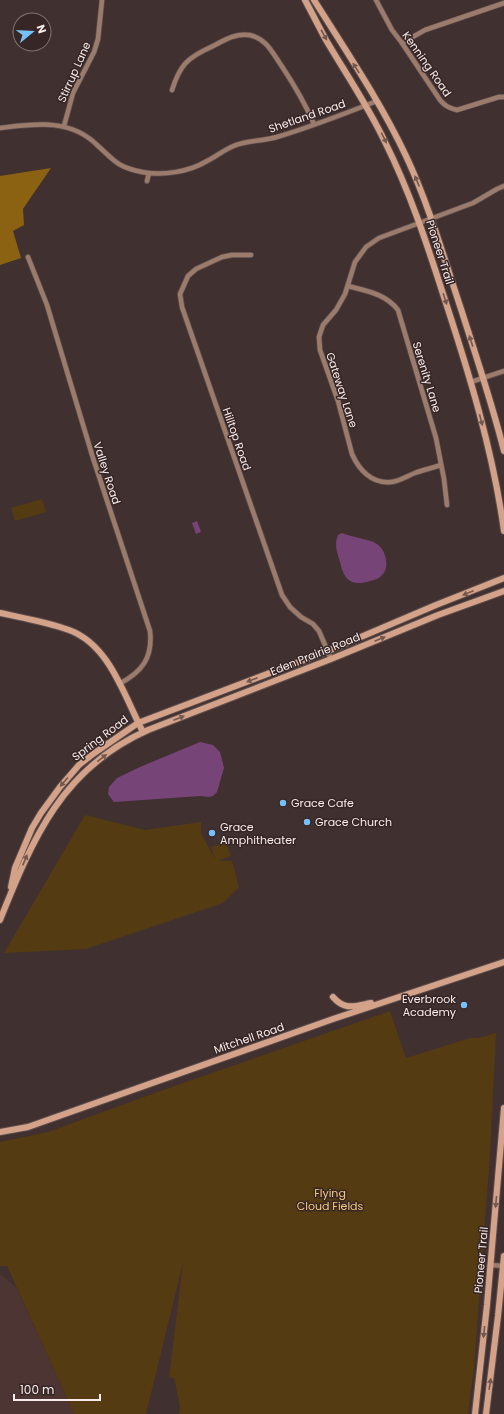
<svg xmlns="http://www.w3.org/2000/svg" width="504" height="1414" font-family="Poppins,sans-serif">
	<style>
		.built { fill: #4d3534 }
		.green { fill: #543b11 }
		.forest { fill: #8b6112 }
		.water { fill: #774478 }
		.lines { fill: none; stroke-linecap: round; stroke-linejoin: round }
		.street-casing { stroke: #5d4e4d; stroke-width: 6 }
		.secondary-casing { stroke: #5d4e4d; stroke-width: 8 }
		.street { stroke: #9b7b6b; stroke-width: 4.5 }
		.secondary { stroke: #d4a288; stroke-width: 6 }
		.oneway { fill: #75584d }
		.poi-dot { fill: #77c0f7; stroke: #362625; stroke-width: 1.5 }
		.labels { text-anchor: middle; stroke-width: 3; stroke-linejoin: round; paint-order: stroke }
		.street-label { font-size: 11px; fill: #f7ebeb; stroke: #362625 }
		.poi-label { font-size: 11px; fill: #f7ebeb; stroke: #362625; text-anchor: start }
		.park-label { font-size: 11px; fill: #f9c97f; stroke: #362625 }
	</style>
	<rect width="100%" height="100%" fill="#40302f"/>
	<polygon class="built" points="0,1274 16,1287 74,1414 0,1414"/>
	<g class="green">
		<polygon points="42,499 46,512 15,521 11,508"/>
		<polygon points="85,815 145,830 201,822 201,833 215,859 211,847 226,842 231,856 218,861 232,861 239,887 223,903 86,949 4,953"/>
		<polygon points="390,1011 406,1058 470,1038 479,1038 496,1033 490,1155 474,1367 468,1414 179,1414 180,1407 174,1378 169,1377 183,1263 146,1414 74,1414 7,1266 0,1266 0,1142 48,1132 163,1090"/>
	</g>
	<polygon class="forest" points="51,168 23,209 24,225 13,231 21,258 0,265 0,176"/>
	<g class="water">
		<polygon points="197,521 201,532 196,534 192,523"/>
		<path d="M342,533C351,537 370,539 377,544C385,549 390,566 383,574C380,578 375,580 370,581C351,587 344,580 340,562C337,552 334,545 338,535Z"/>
		<polygon points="200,742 213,745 220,752 224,768 217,792 213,796 209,797 200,796 114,802 108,794 109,787 117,778 140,767"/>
	</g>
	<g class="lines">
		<g class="street-casing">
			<g id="street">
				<path d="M376,0L392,30L402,43L440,100C445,106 449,108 457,110L499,97H504"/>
				<polyline points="402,43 425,30 504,3"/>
				<path d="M172,90C180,65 187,58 211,47C223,41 235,33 249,35C266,38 272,52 281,65C295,86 304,101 314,124"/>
				<polyline points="64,126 73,93 94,52 98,39 102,0"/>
				<path d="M0,128C34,124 70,118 97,145C115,161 117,167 142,172C162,176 189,172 207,161C217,156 225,149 236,145C249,140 264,141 277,137C311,127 344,114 377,101"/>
				<polyline points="147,181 149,173"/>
				<polyline points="251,255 232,255 222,257 196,269 188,276 180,294 182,307 282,595 290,607 301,617 313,624 319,631 331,659"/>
				<path d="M28,257L47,305L93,458L150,631C153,658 142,672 119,684"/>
				<path d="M348,286C367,291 386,294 398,310L436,438L444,479L447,505"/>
				<polyline points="471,382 504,371"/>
				<path d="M441,465C432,468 423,470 415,473C407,476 400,481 391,482C372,484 359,470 352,454L338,401L320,350L319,337L323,325L336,310L345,294L355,262L366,247L379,238L473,203L497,189L504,186"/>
				<polyline points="490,1265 504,1266"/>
			</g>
		</g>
		<g class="secondary-casing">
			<g id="secondary">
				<path d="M305,0C312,13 319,27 326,40C346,74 368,106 385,142C410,192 427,244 444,297C469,373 493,451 504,531"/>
				<path d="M314,0C346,51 380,101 406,156C429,205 444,258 461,309C476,356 492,403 504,451"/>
				<path d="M0,613C23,618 47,622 69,630C110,645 124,696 143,732"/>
				<polyline points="11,887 15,868 32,828 41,813 60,787 79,765 93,754 138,723 328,651 436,605 504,578"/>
				<path d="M0,920C33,838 62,768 148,730L331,659L438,615L504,591"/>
				<path d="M333,997C345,1011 355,1006 371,1003"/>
				<polyline points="0,1132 28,1127 333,1019 504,962"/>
				<polyline points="475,1414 487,1305 504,1108"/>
				<polyline points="486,1414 498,1316 504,1256"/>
			</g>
		</g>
		<use href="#street" class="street"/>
		<use href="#secondary" class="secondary"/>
	</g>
	<defs><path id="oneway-solid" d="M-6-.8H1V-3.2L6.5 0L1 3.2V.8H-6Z"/></defs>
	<g class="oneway">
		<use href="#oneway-solid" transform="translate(324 35) rotate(61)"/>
		<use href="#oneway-solid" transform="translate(356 68) rotate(-122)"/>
		<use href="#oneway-solid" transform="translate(384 138) rotate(63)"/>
		<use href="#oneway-solid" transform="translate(417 181) rotate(-113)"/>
		<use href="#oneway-solid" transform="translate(445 299) rotate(72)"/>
		<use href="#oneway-solid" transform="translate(471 341) rotate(-108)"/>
		<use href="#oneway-solid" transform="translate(481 420) rotate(75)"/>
		<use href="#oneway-solid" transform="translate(468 593) rotate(158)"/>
		<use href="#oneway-solid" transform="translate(380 639) rotate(-23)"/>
		<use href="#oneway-solid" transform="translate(252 680) rotate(159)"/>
		<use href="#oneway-solid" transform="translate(179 718) rotate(-21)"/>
		<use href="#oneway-solid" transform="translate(102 758) rotate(-37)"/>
		<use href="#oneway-solid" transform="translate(64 782) rotate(131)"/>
		<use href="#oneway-solid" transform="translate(25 860) rotate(-67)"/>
		<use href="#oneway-solid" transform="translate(496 1202) rotate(95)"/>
		<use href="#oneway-solid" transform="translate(484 1332) rotate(96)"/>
		<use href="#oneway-solid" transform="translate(490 1384) rotate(-81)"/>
	</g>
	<g class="poi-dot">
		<circle cx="283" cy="803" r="4"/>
		<circle cx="307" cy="822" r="4"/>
		<circle cx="212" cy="833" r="4"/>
		<circle cx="464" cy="1005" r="4"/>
	</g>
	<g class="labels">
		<g class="street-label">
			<text transform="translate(427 64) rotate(55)" y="4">Kenning Road</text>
			<text transform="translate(74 72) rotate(-66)" y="4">Stirrup Lane</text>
			<text transform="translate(307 116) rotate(-19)" y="4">Shetland Road</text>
			<text transform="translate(440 252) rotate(72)" y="4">Pioneer Trail</text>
			<text transform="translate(427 377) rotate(73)" y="4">Serenity Lane</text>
			<text transform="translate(342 390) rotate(72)" y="4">Gateway Lane</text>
			<text transform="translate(237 439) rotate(71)" y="4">Hilltop Road</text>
			<text transform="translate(107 473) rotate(72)" y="4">Valley Road</text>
			<text transform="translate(315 654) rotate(-22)" y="4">Eden Prairie Road</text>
			<text transform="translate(100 738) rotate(-37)" y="4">Spring Road</text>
			<text transform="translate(249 1038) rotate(-19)" y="4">Mitchell Road</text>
			<text transform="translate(481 1260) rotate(-85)" y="4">Pioneer Trail</text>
		</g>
		<g class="poi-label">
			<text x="291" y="807">Grace Cafe</text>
			<text x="315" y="826">Grace Church</text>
			<text x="220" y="831">Grace<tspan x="220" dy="13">Amphitheater</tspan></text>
			<text x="456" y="1003" text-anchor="end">Everbrook<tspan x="456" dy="13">Academy</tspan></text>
		</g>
		<g class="park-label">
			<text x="330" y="1197">Flying<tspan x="330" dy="13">Cloud Fields</tspan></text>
		</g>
	</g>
	<g transform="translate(32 32) rotate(72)"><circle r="19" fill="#362625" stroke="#837574"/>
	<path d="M0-3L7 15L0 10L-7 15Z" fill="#77c0f7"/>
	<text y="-6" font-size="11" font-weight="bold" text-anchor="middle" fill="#f7ebeb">N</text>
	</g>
	<path d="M14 1394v6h86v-6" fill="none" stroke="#f7ebeb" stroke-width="2"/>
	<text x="20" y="1394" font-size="12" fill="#f7ebeb" stroke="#362625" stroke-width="3" paint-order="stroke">100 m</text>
</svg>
